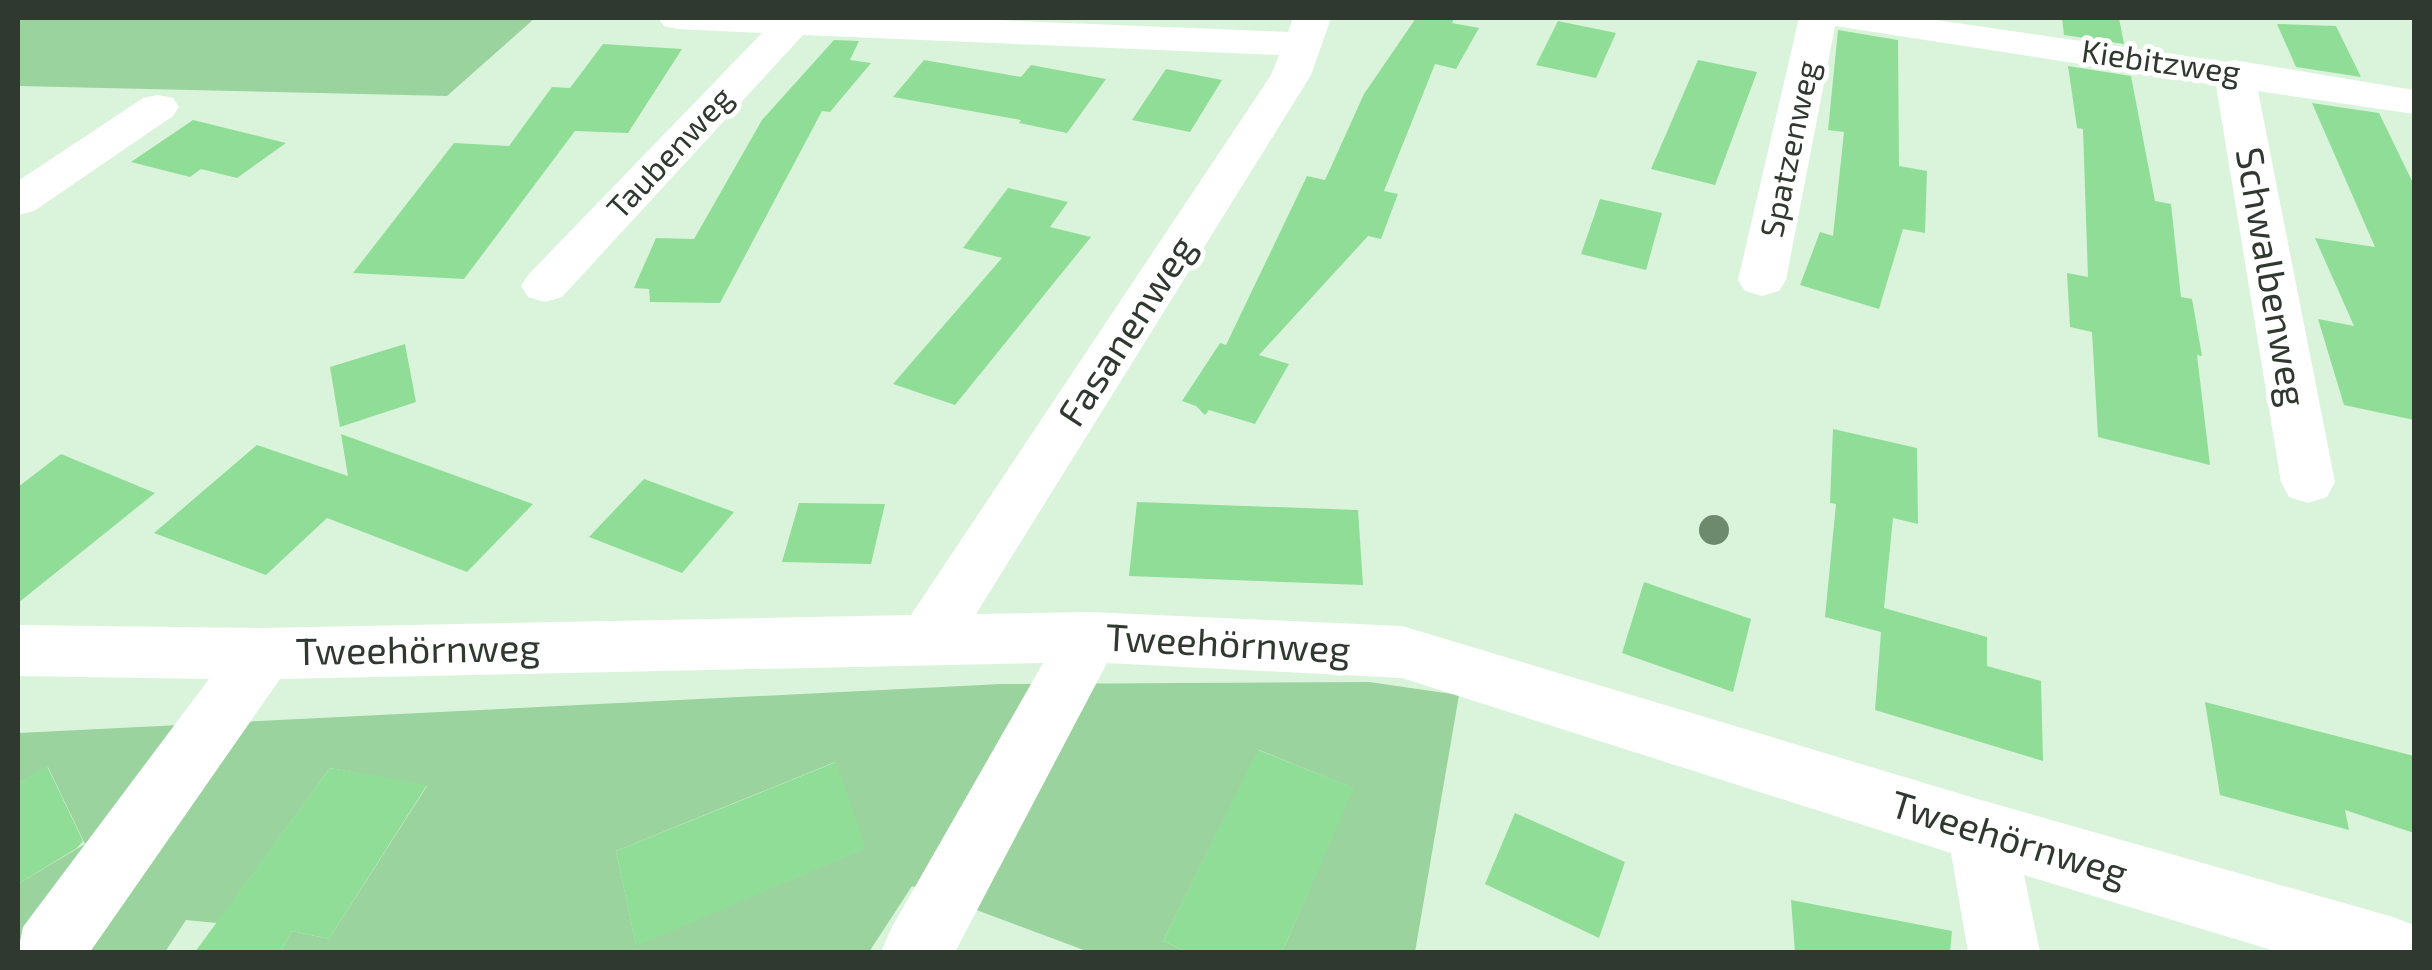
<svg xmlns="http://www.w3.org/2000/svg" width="2432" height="970" font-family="'Exo 2',sans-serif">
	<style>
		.green { fill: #9ad39e; fill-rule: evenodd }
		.building { fill: #90dd97 }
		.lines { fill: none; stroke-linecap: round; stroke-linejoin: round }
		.minor { fill: #fff; fill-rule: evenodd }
		.tree { fill: #6d8a6f }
		.labels { text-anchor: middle; stroke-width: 10; stroke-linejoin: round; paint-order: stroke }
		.far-street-label { font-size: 32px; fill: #2f3930; stroke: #fff }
		.street-label { font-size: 38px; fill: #2f3930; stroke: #fff }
	</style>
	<rect width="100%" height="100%" fill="#daf4db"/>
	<g class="green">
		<polygon points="18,18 535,18 447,96 18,86"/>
		<path d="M1369,682L1459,695L1415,952H1282L1353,788L1259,750L1163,941L1187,952H1089L912,886L869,952H280L292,931L329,939L427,786L330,768L217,923L186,920L165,952H18V884L85,844L48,767L18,783V733L1002,684ZM835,762L865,848L636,945L616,851Z"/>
	</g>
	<g class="building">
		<polygon points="1416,18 1454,18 1452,23 1479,28 1456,69 1435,64 1384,191 1398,194 1381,239 1368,236 1259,355 1289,364 1255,424 1209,410 1205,415 1196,406 1182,401 1220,343 1226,345 1307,176 1325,180 1364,94"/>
		<polygon points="2062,18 2119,18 2124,44 2064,35"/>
		<polygon points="1558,21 1616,33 1596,78 1536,65"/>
		<polygon points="2277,24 2336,26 2361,77 2296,67"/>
		<polygon points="1838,30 1898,40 1899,166 1927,171 1925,233 1903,229 1879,309 1800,285 1820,232 1833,236 1844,132 1828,130"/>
		<polygon points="834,40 859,41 850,60 871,63 830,112 822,111 720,303 650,302 649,289 634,288 656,238 694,239 762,120"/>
		<polygon points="603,44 682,49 628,133 575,131 464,279 353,273 454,143 509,146 552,87 570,88"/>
		<polygon points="924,60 1021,77 1031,65 1106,79 1067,133 1019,123 1021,120 893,97"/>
		<polygon points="1698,60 1757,72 1715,185 1651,169"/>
		<polygon points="2068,66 2131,76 2155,201 2171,204 2181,297 2192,299 2202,356 2197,355 2210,465 2098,437 2092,332 2070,327 2067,273 2088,277 2083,129 2077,128"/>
		<polygon points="1166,69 1222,80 1190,132 1132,120"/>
		<polygon points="2312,103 2379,113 2414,185 2414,420 2344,405 2318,319 2354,326 2315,238 2375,247"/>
		<polygon points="193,120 286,143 237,178 201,169 190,177 131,162"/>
		<polygon points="1008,188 1068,202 1050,227 1091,237 955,405 893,384 1002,258 963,248"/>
		<polygon points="1600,199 1662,213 1646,270 1581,254"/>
		<polygon points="405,344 416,402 340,427 330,367"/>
		<polygon points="1833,429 1917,448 1918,524 1893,518 1884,608 1987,637 1987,666 2041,681 2043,761 1875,710 1881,632 1825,617 1836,504 1830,503"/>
		<polygon points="341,434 533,504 467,572 327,518 266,575 154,533 257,445 348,476"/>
		<polygon points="61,454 155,493 18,603 18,487"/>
		<polygon points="644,479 734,512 682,573 589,537"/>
		<polygon points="1137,502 1358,510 1363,585 1129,576"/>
		<polygon points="799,503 885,504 871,564 782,562"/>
		<polygon points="1644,582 1751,619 1733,692 1622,653"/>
		<polygon points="2205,702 2414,756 2414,833 2345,810 2349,830 2220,795"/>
		<polygon points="1258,750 1354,788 1282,952 1187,952 1163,941"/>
		<polygon points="836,762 866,848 636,946 616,851"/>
		<polygon points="47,766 83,841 77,848 18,884 18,783"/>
		<polygon points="330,768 427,785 329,939 292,931 280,952 195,952"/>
		<polygon points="1515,813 1625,862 1599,938 1485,884"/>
		<polygon points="1791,900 1952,931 1950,952 1795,952"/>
	</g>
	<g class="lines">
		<g class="minor">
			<polygon points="658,18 943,18 1288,32 1293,18 1331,18 1311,75 976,614 1090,612 1402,626 1981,800 2393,917 2414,925 2414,952 2278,952 2024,875 2040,952 1968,952 1951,853 1402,678 1107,663 955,952 881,952 892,927 1043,663 280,679 90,952 18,952 23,927 209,679 18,676 18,625 263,628 911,615 1271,75 1279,55 803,35 562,297 545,302 528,297 521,286 528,275 762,33 677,29 664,26"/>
			<polygon points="1799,18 1922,18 2226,62 2234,60 2414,90 2414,114 2258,91 2335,482 2327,497 2308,503 2289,497 2281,482 2216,85 1835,26 1786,280 1779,291 1762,296 1745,291 1738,280"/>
			<polygon points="158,95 173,98 179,107 173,116 34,211 18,215 18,181 143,98"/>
		</g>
	</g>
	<circle class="tree" cx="1714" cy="530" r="15"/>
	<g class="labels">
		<g class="far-street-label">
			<text transform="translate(2161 62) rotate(8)" y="11">Kiebitzweg</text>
			<text transform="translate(1790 149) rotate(-78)" y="11">Spatzenweg</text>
			<text transform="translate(670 153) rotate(-47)" y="11">Taubenweg</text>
		</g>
		<g class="street-label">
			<text transform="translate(2271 277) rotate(80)" y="13">Schwalbenweg</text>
			<text transform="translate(1127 331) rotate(-57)" y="13">Fasanenweg</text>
			<text transform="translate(1228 644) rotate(3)" y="13">Tweehörnweg</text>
			<text transform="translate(418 650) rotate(-1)" y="13">Tweehörnweg</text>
			<text transform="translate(2009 839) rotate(17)" y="13">Tweehörnweg</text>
		</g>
	</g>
	<rect width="2432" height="970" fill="none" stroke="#2f3930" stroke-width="40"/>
</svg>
